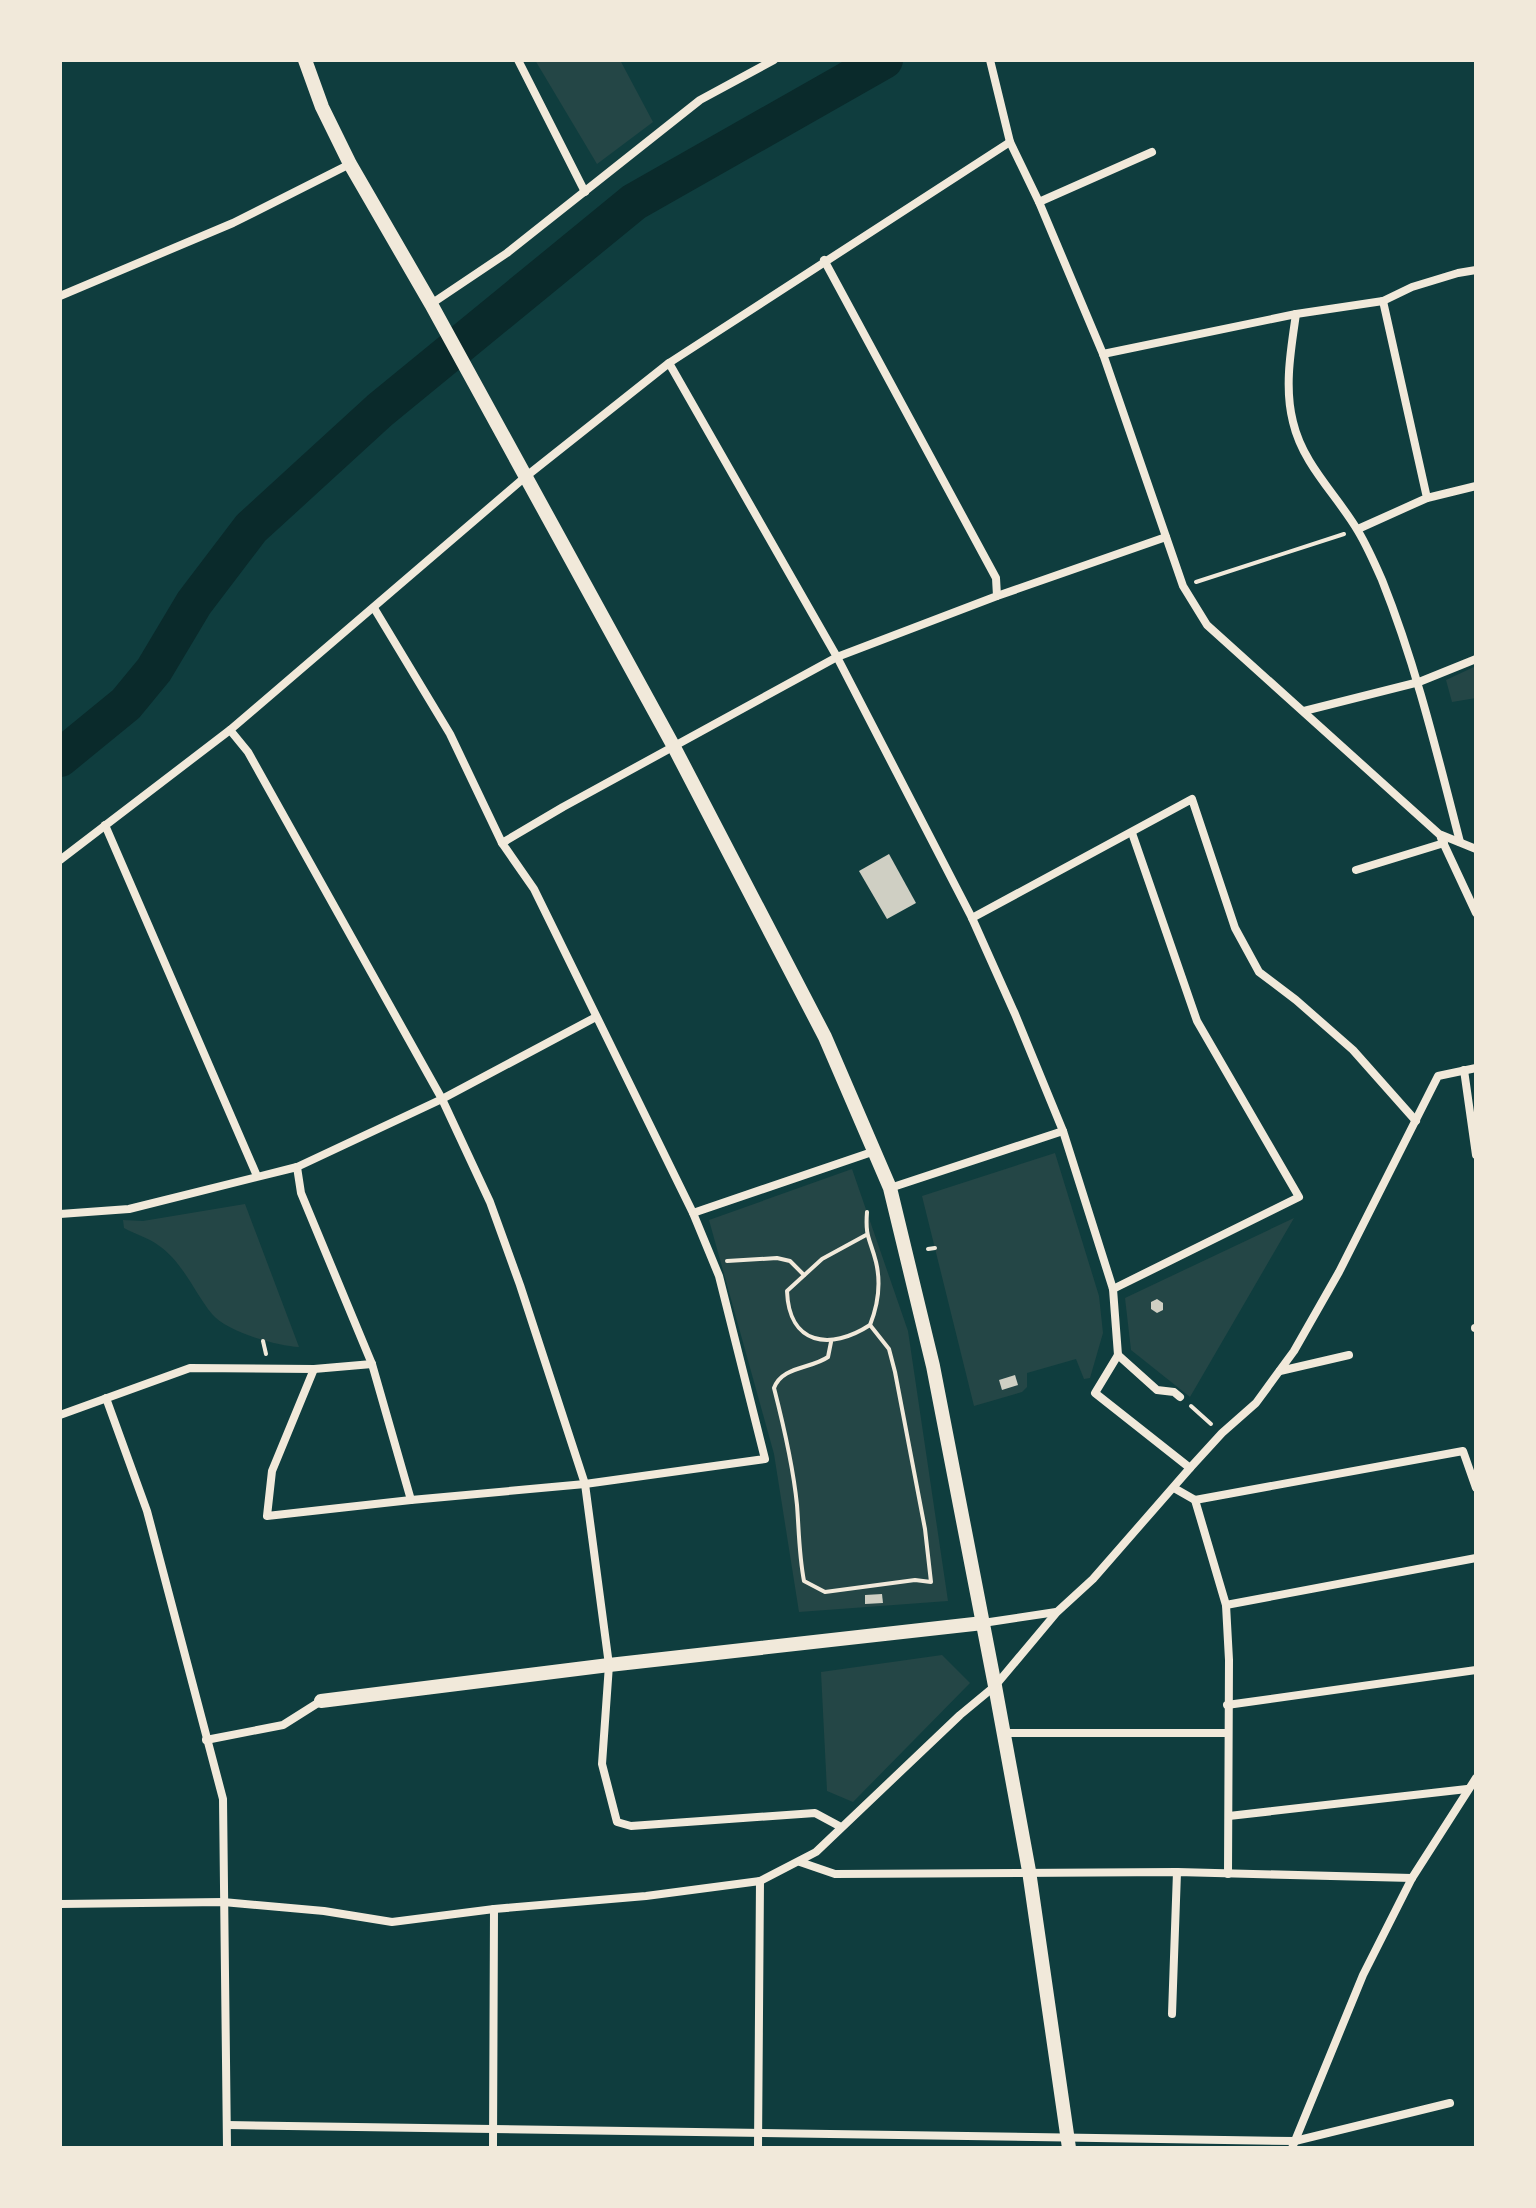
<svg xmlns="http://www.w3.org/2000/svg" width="1536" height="2208" font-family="'DM Sans',sans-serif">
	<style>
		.green { fill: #244646 }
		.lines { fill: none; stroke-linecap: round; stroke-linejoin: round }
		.river { stroke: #0a2a2b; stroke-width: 38 }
		.building { fill: #cfcfc3 }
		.path { stroke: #f1e9da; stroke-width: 4 }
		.minor { stroke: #f1e9da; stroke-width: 8 }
		.tertiary { stroke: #f1e9da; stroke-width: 14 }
	</style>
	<rect width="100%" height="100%" fill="#0f3d3e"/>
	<g class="green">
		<polygon points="535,60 620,60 653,122 597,164"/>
		<polygon points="1476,666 1476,698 1452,702 1446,680"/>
		<polygon points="1055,1153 1099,1296 1103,1333 1090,1378 1084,1379 1076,1359 1027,1373 1027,1387 1022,1392 974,1406 922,1196"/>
		<polygon points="852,1169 908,1331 948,1601 799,1612 774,1454 709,1220"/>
		<path d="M245,1204L299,1347C277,1346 227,1332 212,1314C194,1292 183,1262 158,1245C149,1238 135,1234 124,1228L123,1220L143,1221Z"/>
		<polygon points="1294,1218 1190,1397 1131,1350 1125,1298"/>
		<polygon points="942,1655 970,1683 853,1802 827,1791 821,1672"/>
	</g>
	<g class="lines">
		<polyline class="river" points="60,758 126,704 154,670 194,603 251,528 380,410 634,202 884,60"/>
	</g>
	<g class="building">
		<polygon points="889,854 916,903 887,919 859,871"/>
		<polygon points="1157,1299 1163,1303 1163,1310 1157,1313 1151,1309 1151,1302"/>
		<polygon points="1015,1375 1018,1385 1002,1390 999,1380"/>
		<polygon points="882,1594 883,1603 865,1604 865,1595"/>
	</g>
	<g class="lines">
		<g class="path">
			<polyline points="1196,582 1344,534"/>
			<path d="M866,1235L822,1259L787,1291C789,1345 830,1351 870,1325C878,1305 881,1283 876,1262C870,1238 865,1238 867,1212"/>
			<polyline points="928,1249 935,1248"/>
			<polyline points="727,1261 777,1258 790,1261 804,1275"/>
			<polyline points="263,1341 266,1354"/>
			<path d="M831,1342L828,1357C811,1369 782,1366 774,1388C784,1427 793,1465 797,1505C799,1531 799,1555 804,1581L825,1592L915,1580L931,1582L925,1529L895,1372L889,1349L870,1325"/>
			<polyline points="1191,1406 1211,1424"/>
		</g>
		<g class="minor">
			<polyline points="518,60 585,192"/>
			<polyline points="990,60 1010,142 1039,202 1103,354 1183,586 1207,625 1439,834 1476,849"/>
			<polyline points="1039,202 1152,152"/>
			<polyline points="60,296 233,223 350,164"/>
			<polyline points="431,304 507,253 700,100 774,60"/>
			<path d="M1296,314C1291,349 1284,387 1293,422C1303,465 1337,495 1358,531C1367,546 1375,564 1382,580C1416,665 1437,753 1460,842"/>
			<polyline points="1103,354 1296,314 1383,301 1412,287 1458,273 1476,270"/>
			<polyline points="669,363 837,657 972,918 1015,1014 1063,1131 1113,1289 1118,1355 1095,1393 1190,1468"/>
			<polyline points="1427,498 1476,486"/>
			<polyline points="1358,529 1427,498 1383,301"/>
			<polyline points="997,596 1166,537"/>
			<polyline points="1304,711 1419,682 1476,659"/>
			<polyline points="230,730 248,752 442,1099 490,1202 520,1285 585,1484 609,1665 602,1764 617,1822 631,1826 815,1813 841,1827"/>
			<polyline points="105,825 257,1176"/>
			<polyline points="1441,838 1476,913"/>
			<polyline points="502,843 563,807 837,657 997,596 996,578 824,260"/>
			<polyline points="60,860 230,730 524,478 669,363 1010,142"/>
			<polyline points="1356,870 1444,843"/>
			<polyline points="972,918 1192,799 1235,928 1259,972 1296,1000 1353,1050 1416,1121"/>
			<polyline points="1464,1070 1476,1155"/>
			<polyline points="297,1167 301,1193 372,1364 411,1500"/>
			<polyline points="890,1188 1063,1131"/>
			<polyline points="693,1213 875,1151"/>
			<polyline points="60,1214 129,1209 297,1167 442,1099 596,1017"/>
			<polyline points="1113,1289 1299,1197 1197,1021 1132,833"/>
			<polyline points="1475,1328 1476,1328"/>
			<polyline points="1118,1355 1157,1390 1174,1392 1180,1397"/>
			<polyline points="314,1369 372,1364"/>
			<polyline points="1280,1371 1349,1355"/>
			<polyline points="106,1398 147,1511 223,1799 227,2148"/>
			<polyline points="60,1415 190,1368 314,1369 272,1471 267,1516 411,1500 585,1484 765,1459 719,1276 693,1213 534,889 502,843 450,734 374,608"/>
			<polyline points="1174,1488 1195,1500 1226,1605 1229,1660 1228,1874"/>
			<polyline points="1195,1500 1463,1451 1476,1488"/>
			<polyline points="1226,1605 1476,1558"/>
			<polyline points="983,1623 1056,1612"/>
			<polyline points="1227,1705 1476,1670"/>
			<polyline points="1003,1733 1228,1733"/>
			<polyline points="206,1740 283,1725 321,1701"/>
			<polyline points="1229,1816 1467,1789"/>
			<polyline points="800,1862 835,1874 1177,1872 1412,1878"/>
			<polyline points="60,1904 223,1902 324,1911 392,1922 494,1909 646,1896 760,1881 816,1852 960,1715 995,1686 1057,1612 1093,1579 1190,1468 1222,1433 1256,1403 1294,1351 1339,1272 1438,1076 1476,1068"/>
			<polyline points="1172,2014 1177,1872"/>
			<polyline points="227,2125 1295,2141 1450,2103"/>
			<polyline points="493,2148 494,1909"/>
			<polyline points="758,2148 760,1881"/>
			<polyline points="1292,2148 1363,1975 1412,1878 1476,1778"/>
		</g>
		<g class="tertiary">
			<polyline points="305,60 322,107 350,164 431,304 674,747 825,1037 890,1188 933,1366 995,1686 1029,1871 1069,2148"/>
			<polyline points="321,1701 609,1665 983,1623"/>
		</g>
	</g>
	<rect width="1536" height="2208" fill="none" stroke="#f1e9da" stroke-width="124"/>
</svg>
